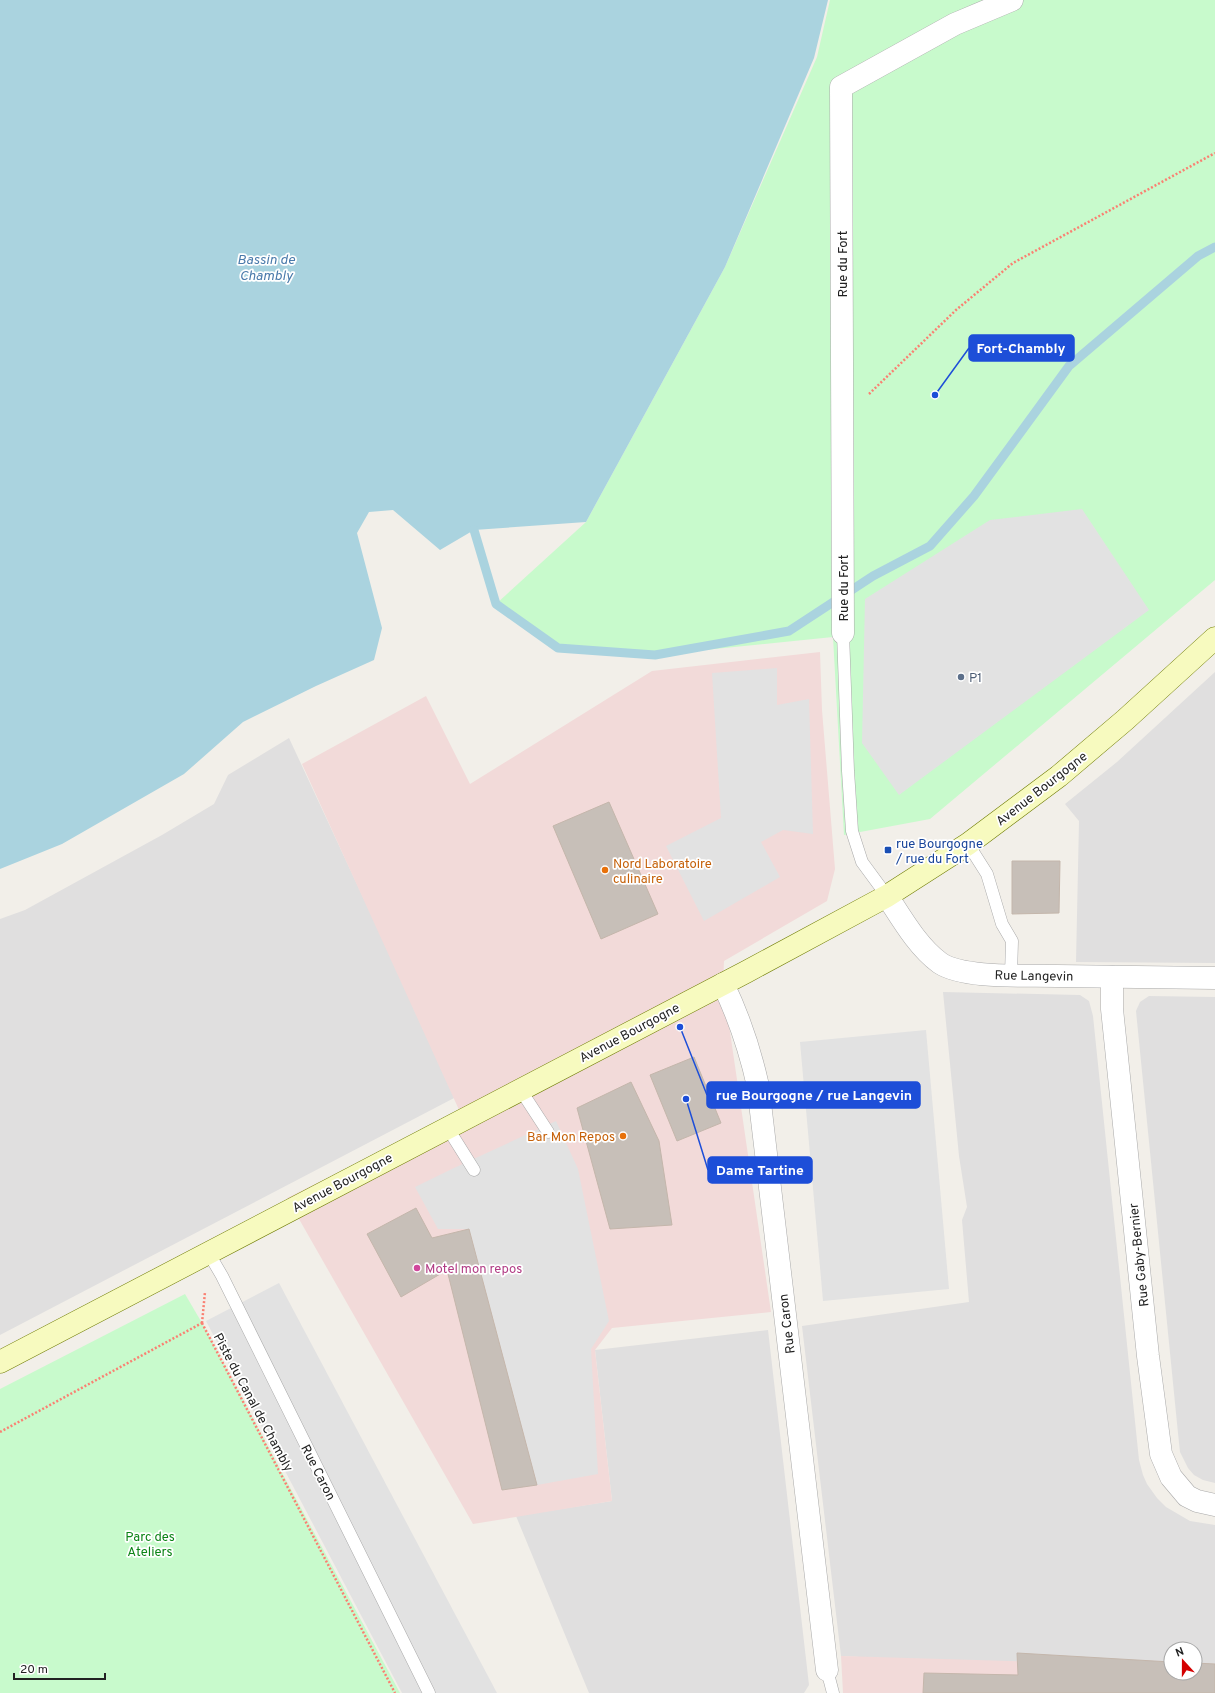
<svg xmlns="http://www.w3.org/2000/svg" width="1215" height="1693" font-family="Overpass,sans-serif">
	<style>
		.residential { fill: #e0dfdf; fill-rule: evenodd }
		.commercial { fill: #f2dad9 }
		.park { fill: #c8facc }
		.parking { fill: #e2e2e2 }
		.water { fill: #aad3df }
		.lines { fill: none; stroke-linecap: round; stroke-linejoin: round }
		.stream { stroke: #aad3df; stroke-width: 9 }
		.building { fill: #c7bfb8; stroke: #c4b6ab }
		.lane-casing { stroke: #a9a9a9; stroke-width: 13 }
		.street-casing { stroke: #a9a9a9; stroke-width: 23 }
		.secondary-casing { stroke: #707d05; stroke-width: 23 }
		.path { stroke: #fa8072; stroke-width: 2.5; stroke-dasharray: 2 2; stroke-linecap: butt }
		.lane { stroke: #fff; stroke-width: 12 }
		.street { stroke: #fff; stroke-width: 22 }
		.secondary { stroke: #f7fabf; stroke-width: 22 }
		.service-dot { fill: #5c6f8a; stroke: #fff; stroke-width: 1.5 }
		.transit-dot { fill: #1a4fb4; stroke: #fff; stroke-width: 1.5 }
		.food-dot { fill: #e8710a; stroke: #fff; stroke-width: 1.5 }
		.hotel-dot { fill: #d1479c; stroke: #fff; stroke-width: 1.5 }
		.labels { text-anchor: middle; stroke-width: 3.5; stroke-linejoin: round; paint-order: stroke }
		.street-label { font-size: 13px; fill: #222; stroke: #fff }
		.service-label { font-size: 13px; fill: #4e5e75; stroke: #fff; text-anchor: start }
		.transit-label { font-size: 13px; fill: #164399; stroke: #fff; text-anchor: start }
		.food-label { font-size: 13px; fill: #c56008; stroke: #fff; text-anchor: start }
		.hotel-label { font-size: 13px; fill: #b23c85; stroke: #fff; text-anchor: start }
		.park-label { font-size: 13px; fill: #0c8416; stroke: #fff }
		.water-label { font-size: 14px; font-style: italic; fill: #4a7aab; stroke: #fff }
		.leader { fill: none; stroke: #1d4ed8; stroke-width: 1.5 }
		.callout-dot { fill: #1d4ed8; stroke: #fff; stroke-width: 1.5 }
		.callout { fill: #1d4ed8; stroke: #1d4ed8; stroke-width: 1.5 }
		.callout-label { font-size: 14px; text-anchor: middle; font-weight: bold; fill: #fff }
	</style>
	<rect width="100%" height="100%" fill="#f2efe9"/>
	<g class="residential">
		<polygon points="1215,672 1215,963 1076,962 1079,821 1065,804 1117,762"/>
		<polygon points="289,738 456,1097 0,1335 0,919 25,910 162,835 214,804 228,775"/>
		<path d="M943,992L1080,995L1089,1001L1093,1016L1139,1460L1143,1475L1147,1484L1157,1498L1166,1507L1190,1521L1215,1525V1676L841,1656L802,1326L969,1302L962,1220L967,1207L959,1156ZM1171,1649H1195V1673H1171Z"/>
		<polygon points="1149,996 1215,997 1215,1483 1203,1480 1194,1475 1188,1468 1180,1452 1178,1433 1136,1011 1140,1002"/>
		<polygon points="768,1330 809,1685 804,1693 589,1693 516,1516 612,1501 595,1350"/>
	</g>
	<g class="commercial">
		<polygon points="820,652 822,710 835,869 827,901 724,961 723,984 771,1312 612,1328 595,1350 612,1501 473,1524 287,1198 460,1112 302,764 426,696 470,784 652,671"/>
		<polygon points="841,1656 1171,1666 1171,1673 1195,1673 1215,1693 843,1693"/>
	</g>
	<g class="park">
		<polygon points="830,0 1215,0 1215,580 930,819 844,835 833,637 655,655 558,648 496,604 586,522 725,267 817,57"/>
		<polygon points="185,1294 202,1323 400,1693 0,1693 0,1389"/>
	</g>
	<g class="parking">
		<polygon points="1082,509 1149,610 899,795 862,743 865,599 990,520"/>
		<polygon points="777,668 777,705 809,699 813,834 783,830 761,842 780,877 704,921 666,846 721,818 712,673"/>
		<polygon points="926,1030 949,1289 823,1301 800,1042"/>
		<polygon points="556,1121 578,1169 609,1321 591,1349 598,1474 537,1485 469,1229 438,1229 415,1187 454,1168"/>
		<polygon points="279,1283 497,1693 402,1693 206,1321"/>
	</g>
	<polygon class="water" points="0,0 828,0 814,58 725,267 586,522 474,530 440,550 393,510 369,512 357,533 382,628 374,660 316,686 243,722 184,774 62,844 0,869"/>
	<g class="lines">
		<polyline class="stream" points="474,530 496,604 558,648 655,655 789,631 873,576 930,546 974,496 1069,366 1198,256 1215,247"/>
	</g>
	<g class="building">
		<polygon points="609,802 658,914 601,939 553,826"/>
		<polygon points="1012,861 1060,861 1059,913 1012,914"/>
		<polygon points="694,1057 721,1123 677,1141 650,1075"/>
		<polygon points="631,1082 659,1141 672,1225 610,1229 577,1108"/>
		<polygon points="416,1208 432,1238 469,1229 537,1485 502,1490 447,1270 401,1297 367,1234"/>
		<polygon points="1017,1653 1171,1662 1171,1673 1195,1673 1195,1663 1215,1664 1215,1693 923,1693 924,1673 1018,1675"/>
	</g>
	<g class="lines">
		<g class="lane-casing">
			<g id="lane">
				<polyline points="843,633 848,771 852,831 862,862 887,896"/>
				<polyline points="968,844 987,874 1002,924 1012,941 1011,975"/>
				<polyline points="520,1089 548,1132"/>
				<polyline points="447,1127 474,1170"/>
				<polyline points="208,1252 222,1276 429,1693"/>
				<polyline points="827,1670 833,1693"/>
			</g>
		</g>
		<g class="street-casing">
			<g id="street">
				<polyline points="843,633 841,87 955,24 1012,0"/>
				<path d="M887,896C902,919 918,947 940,963C964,979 1027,975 1057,976C1110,977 1162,977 1215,978"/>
				<polyline points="1112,977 1112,1009 1148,1356 1161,1454 1171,1477 1187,1496 1197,1501 1215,1505"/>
				<path d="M723,984C739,1017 750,1050 758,1086L827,1670"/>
			</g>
		</g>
		<g class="secondary-casing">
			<polyline id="secondary" points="0,1362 746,972 887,896 968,844 1059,776 1125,720 1215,638"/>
		</g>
		<g class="path">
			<polyline points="869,394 956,310 1013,263 1215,153"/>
			<polyline points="202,1323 395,1693"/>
			<polyline points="202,1323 205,1292"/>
			<polyline points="0,1432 202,1323"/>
		</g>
		<use href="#lane" class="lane"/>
		<use href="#street" class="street"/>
		<use href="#secondary" class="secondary"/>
	</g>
	<circle class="service-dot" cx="961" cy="677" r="4"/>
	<rect class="transit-dot" x="884" y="846" width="8" height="8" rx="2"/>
	<g class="food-dot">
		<circle cx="605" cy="870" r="4"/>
		<circle cx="623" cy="1136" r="4"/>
	</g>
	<circle class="hotel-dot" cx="417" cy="1268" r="4"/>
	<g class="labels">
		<g class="street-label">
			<text transform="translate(842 264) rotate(-90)" y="5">Rue du Fort</text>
			<text transform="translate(843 588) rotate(-90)" y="5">Rue du Fort</text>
			<text transform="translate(1041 788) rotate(-38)" y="5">Avenue Bourgogne</text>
			<text transform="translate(1034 975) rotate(1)" y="5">Rue Langevin</text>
			<text transform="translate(629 1032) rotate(-28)" y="5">Avenue Bourgogne</text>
			<text transform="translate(342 1182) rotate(-28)" y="5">Avenue Bourgogne</text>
			<text transform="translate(1138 1255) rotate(-96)" y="5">Rue Gaby-Bernier</text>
			<text transform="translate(786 1324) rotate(-97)" y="5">Rue Caron</text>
			<text transform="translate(254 1402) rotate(62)" y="5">Piste du Canal de Chambly</text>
			<text transform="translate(319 1472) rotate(63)" y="5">Rue Caron</text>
		</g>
		<g class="service-label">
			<text x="969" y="682">P1</text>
		</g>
		<g class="transit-label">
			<text x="896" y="848">rue Bourgogne<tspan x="896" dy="15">/ rue du Fort</tspan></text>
		</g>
		<g class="food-label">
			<text x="613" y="868">Nord Laboratoire<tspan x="613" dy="15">culinaire</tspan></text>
			<text x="615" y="1141" text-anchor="end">Bar Mon Repos</text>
		</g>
		<g class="hotel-label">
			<text x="425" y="1273">Motel mon repos</text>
		</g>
		<g class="park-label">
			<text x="150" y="1541">Parc des<tspan x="150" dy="15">Ateliers</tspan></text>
		</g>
		<g class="water-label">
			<text x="266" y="264">Bassin de<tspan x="266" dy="16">Chambly</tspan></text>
		</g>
	</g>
	<path class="leader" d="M935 395L969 348M680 1027L707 1095M686 1099L708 1170"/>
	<g class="callout-dot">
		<circle cx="935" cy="395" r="4"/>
		<circle cx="680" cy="1027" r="4"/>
		<circle cx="686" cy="1099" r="4"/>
	</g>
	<g class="callout">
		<rect x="969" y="335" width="105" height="26" rx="4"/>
		<rect x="707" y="1082" width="213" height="26" rx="4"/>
		<rect x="708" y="1157" width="104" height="26" rx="4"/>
	</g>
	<g class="callout-label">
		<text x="1021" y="353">Fort-Chambly</text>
		<text x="814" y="1100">rue Bourgogne / rue Langevin</text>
		<text x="760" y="1175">Dame Tartine</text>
	</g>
	<g transform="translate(1183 1661) rotate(339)"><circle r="19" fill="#ffffff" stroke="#a7a7a7"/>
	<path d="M0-3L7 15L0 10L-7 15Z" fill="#d40000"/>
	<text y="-6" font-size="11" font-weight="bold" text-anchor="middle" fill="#222222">N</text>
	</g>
	<path d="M14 1673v6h91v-6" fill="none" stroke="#222222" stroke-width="2"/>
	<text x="20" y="1673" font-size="12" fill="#222222" stroke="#ffffff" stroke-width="3" paint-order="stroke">20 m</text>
</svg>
